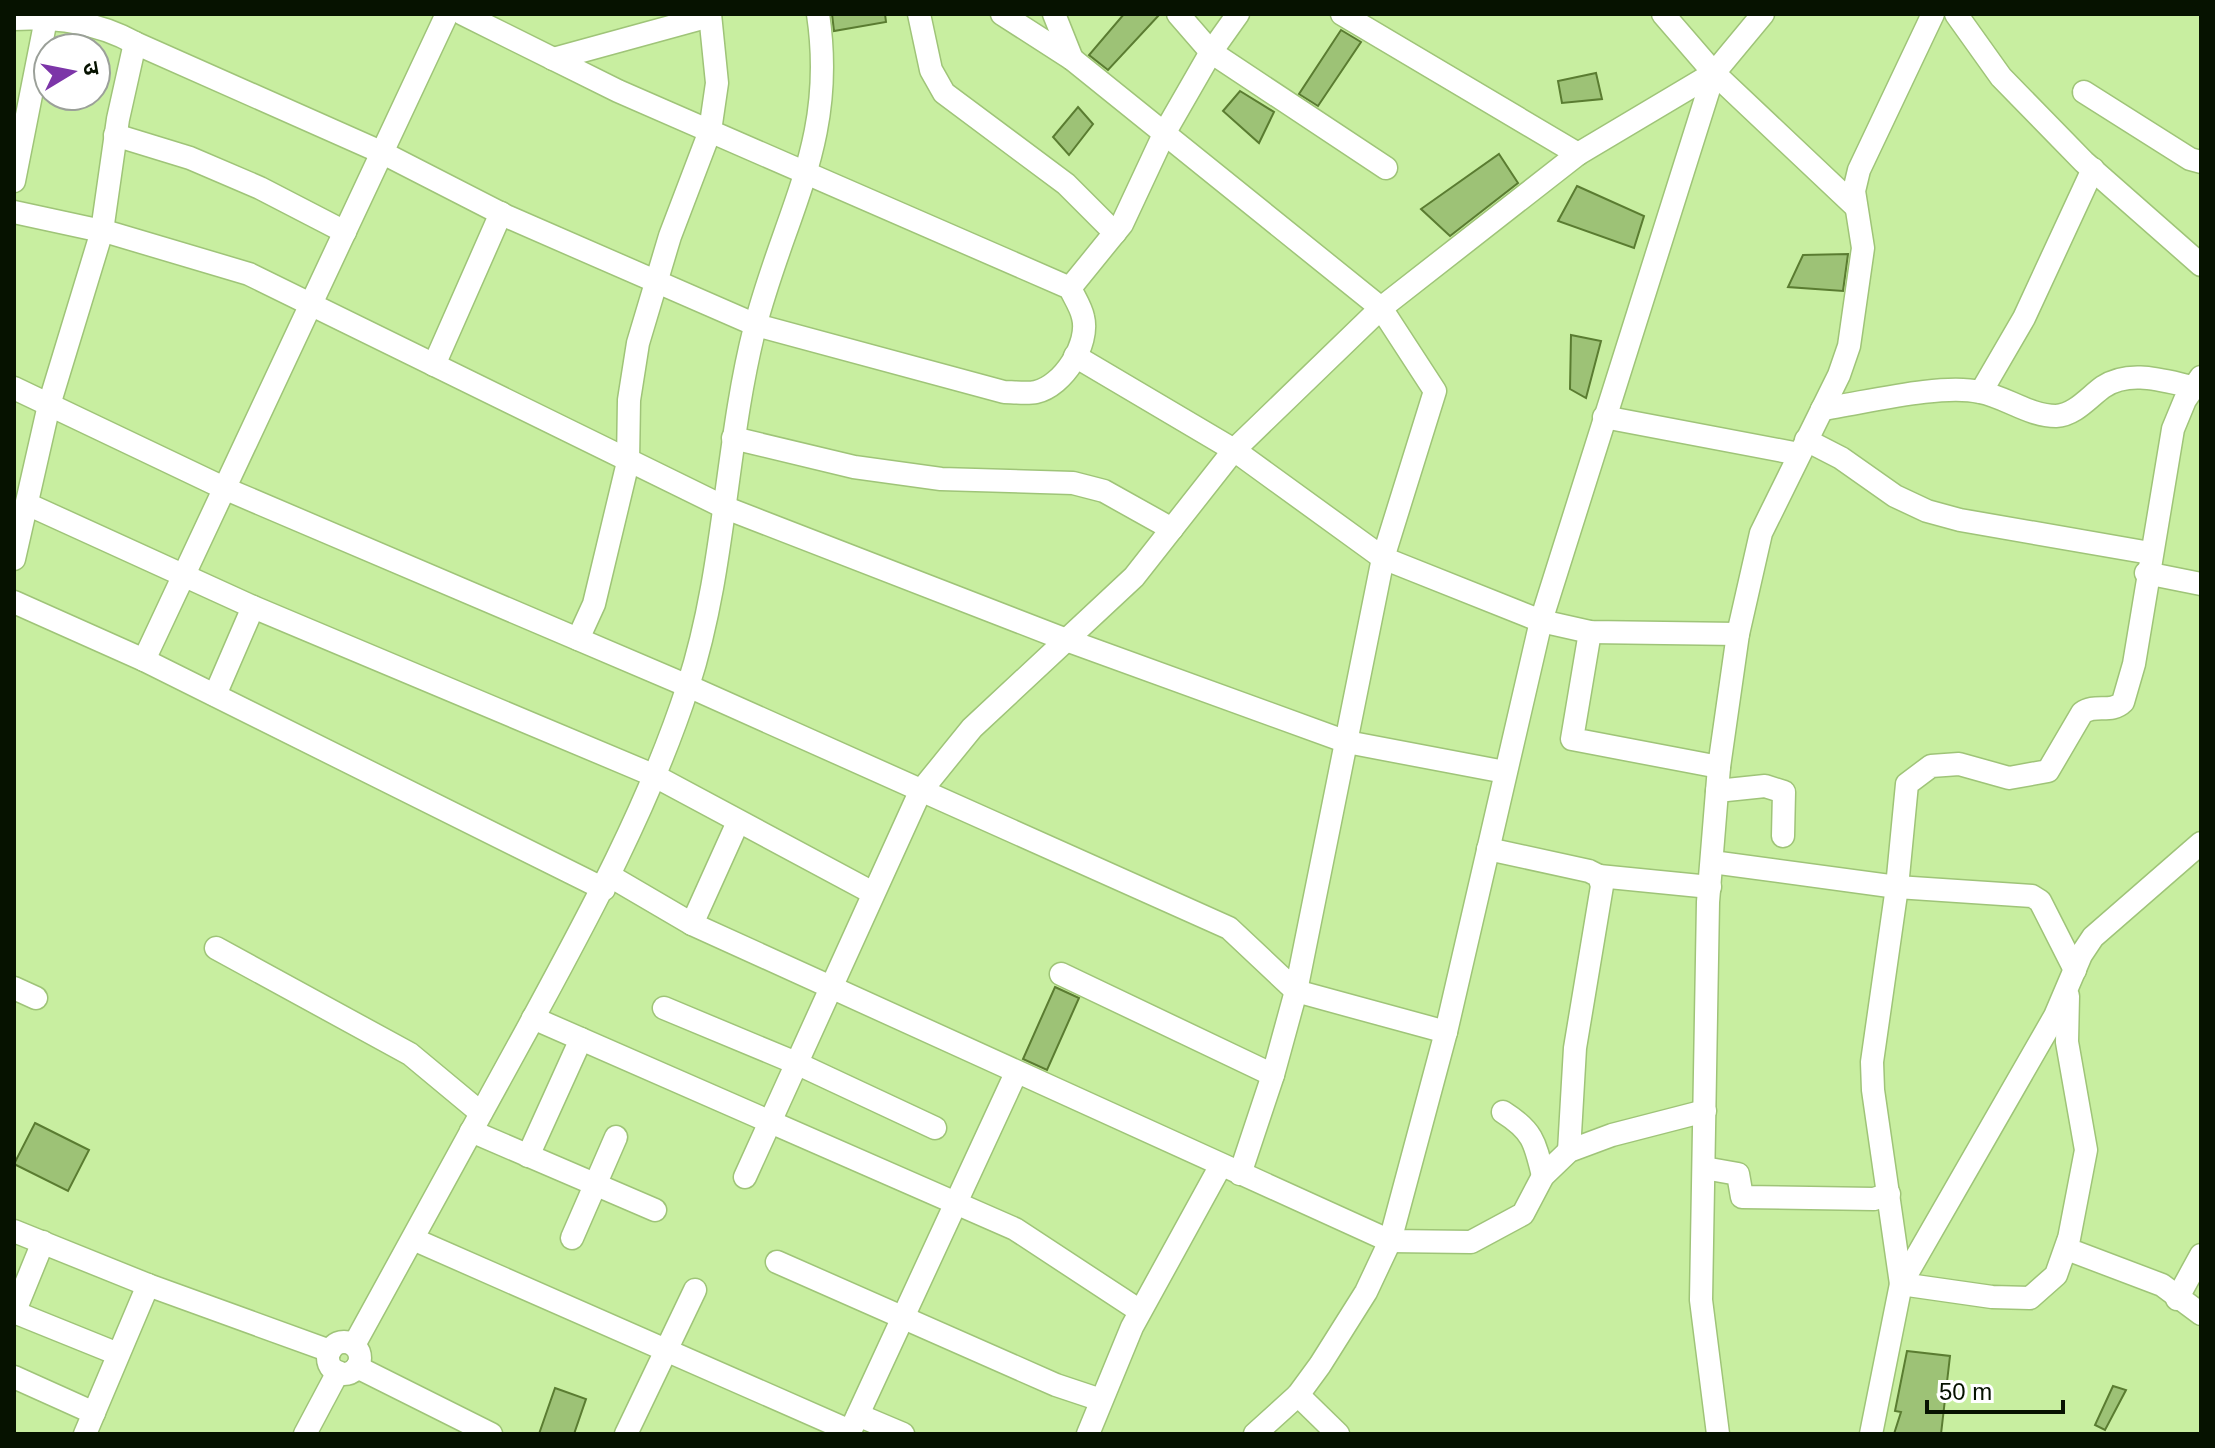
<svg xmlns="http://www.w3.org/2000/svg" width="2215" height="1448" font-family="Helvetica,'Noto Sans Devanagari',sans-serif">
	<style>
		.building { fill: #9dc276; stroke: #5a7c31; stroke-width: 2 }
		.lines { fill: none; stroke-linecap: round; stroke-linejoin: round }
		.minor-casing { stroke: #9fc478; stroke-width: 25 }
		.minor { stroke: #fff; stroke-width: 22 }
	</style>
	<rect width="100%" height="100%" fill="#c8eea0"/>
	<g class="building">
		<polygon points="832,14 885,14 886,22 834,31"/>
		<polygon points="1124,14 1160,14 1108,70 1089,55"/>
		<polygon points="1341,30 1361,42 1318,106 1299,94"/>
		<polygon points="1596,73 1602,99 1562,103 1558,81"/>
		<polygon points="1240,91 1274,112 1259,143 1223,111"/>
		<polygon points="1078,107 1093,124 1069,155 1053,137"/>
		<polygon points="1499,154 1518,183 1450,236 1421,209"/>
		<polygon points="1577,186 1644,216 1634,248 1558,221"/>
		<polygon points="1848,254 1843,291 1788,287 1803,255"/>
		<polygon points="1571,335 1601,341 1586,398 1570,389"/>
		<polygon points="1055,987 1079,998 1047,1070 1023,1059"/>
		<polygon points="35,1123 89,1150 68,1191 14,1164"/>
		<polygon points="1907,1351 1950,1356 1941,1434 1894,1434 1901,1412 1895,1411"/>
		<polygon points="2113,1386 2126,1390 2105,1430 2095,1425"/>
		<polygon points="555,1388 586,1399 574,1434 539,1434"/>
	</g>
	<g class="lines">
		<g class="minor-casing">
			<g id="minor">
				<polyline points="919,14 931,70 944,93 1066,184 1115,233"/>
				<polyline points="1002,14 1072,59 1381,308 1435,391 1383,558 1296,991 1273,1075 1240,1174"/>
				<polyline points="1054,14 1072,59"/>
				<polyline points="1178,14 1211,52 1386,168"/>
				<polyline points="1342,14 1578,154"/>
				<polyline points="1663,14 1714,73 1856,207"/>
				<polyline points="1956,14 2001,77 2084,162 2201,265"/>
				<path d="M14,19C57,17 97,22 135,43L383,153L506,216L756,325L1004,392C1014,392 1027,394 1036,392C1063,386 1090,344 1083,317C1081,307 1074,297 1070,288L618,91L463,14"/>
				<polyline points="553,59 710,16"/>
				<polyline points="2084,92 2190,159 2201,162"/>
				<polyline points="115,135 190,158 260,188 345,232"/>
				<polyline points="14,181 47,14"/>
				<polyline points="14,212 111,233 249,274 726,508 1069,641 1347,742 1505,772"/>
				<polyline points="1070,288 1122,224 1165,132 1211,52 1238,14"/>
				<polyline points="1075,356 1234,450 1383,558 1541,621 1590,632 1738,634"/>
				<polyline points="434,365 501,213"/>
				<polyline points="14,388 226,489 688,686 1229,928 1296,991 1446,1032"/>
				<polyline points="1981,392 2024,318 2093,169"/>
				<path d="M1822,409C1864,403 1941,383 1980,392C2006,397 2029,416 2056,416C2075,415 2089,397 2103,387C2130,369 2164,381 2193,387"/>
				<polyline points="1604,417 1799,454"/>
				<polyline points="733,438 854,467 941,479 1073,483 1104,491 1172,529"/>
				<polyline points="1806,440 1841,458 1895,496 1927,511 1960,520 2150,553"/>
				<polyline points="27,504 253,607 653,775 873,893"/>
				<polyline points="14,559 49,405 102,231 118,119 135,43"/>
				<polyline points="2146,573 2201,584"/>
				<polyline points="14,602 144,660 604,889"/>
				<polyline points="1590,632 1572,739 1719,767"/>
				<polyline points="578,639 594,604 628,462 629,400 638,343 670,236 710,131 717,83 710,14"/>
				<polyline points="144,660 447,14"/>
				<polyline points="215,695 253,607"/>
				<polyline points="1717,791 1765,786 1784,792 1783,836"/>
				<polyline points="1488,849 1589,871 1599,876 1602,886 1575,1048 1569,1151"/>
				<polyline points="1712,862 1897,887 2032,896 2040,901 2075,970"/>
				<polyline points="610,876 692,924 1390,1241 1471,1242 1523,1214 1543,1176 1569,1151 1612,1135 1705,1111"/>
				<polyline points="1599,876 1710,887"/>
				<polyline points="692,924 738,822"/>
				<polyline points="216,948 410,1054 481,1113"/>
				<polyline points="1061,974 1273,1075"/>
				<polyline points="14,988 36,998"/>
				<polyline points="2068,996 2067,1042 2086,1150 2067,1249 2162,1285 2201,1314"/>
				<polyline points="664,1008 796,1063 935,1128"/>
				<polyline points="533,1018 1015,1229 1140,1311"/>
				<path d="M1503,1112C1533,1131 1535,1142 1543,1176"/>
				<polyline points="471,1131 655,1210"/>
				<polyline points="528,1156 581,1039"/>
				<polyline points="1704,1168 1738,1174 1742,1197 1874,1199 1889,1194"/>
				<polyline points="745,1177 920,792 972,728 1134,577 1234,450 1381,308 1578,154 1714,73 1763,14"/>
				<polyline points="14,1231 148,1285 330,1351"/>
				<polyline points="572,1238 616,1137"/>
				<polyline points="413,1239 850,1431"/>
				<path d="M2068,1241L2056,1275L2030,1298L1992,1297L1901,1284L1873,1090L1872,1062L1897,887L1907,784L1931,766L1959,764L2009,778L2048,771L2082,713C2095,703 2111,714 2123,702L2134,664L2173,429L2185,400L2201,377"/>
				<polyline points="777,1262 1056,1385 1101,1400"/>
				<polyline points="2177,1299 2201,1255"/>
				<polyline points="14,1312 118,1354"/>
				<polyline points="14,1313 43,1242"/>
				<circle cx="344" cy="1358" r="16"/>
				<path d="M354,1345C411,1242 467,1139 523,1037C585,923 648,809 688,686C726,569 725,445 755,327C785,211 837,141 818,14"/>
				<polyline points="357,1367 491,1434"/>
				<polyline points="14,1377 94,1413"/>
				<polyline points="1298,1395 1338,1434"/>
				<polyline points="858,1415 903,1434"/>
				<polyline points="85,1434 148,1285"/>
				<polyline points="305,1434 338,1372"/>
				<polyline points="626,1434 695,1290"/>
				<polyline points="849,1434 1016,1073"/>
				<polyline points="1088,1434 1132,1327 1221,1165"/>
				<polyline points="1255,1434 1298,1395 1320,1365 1366,1292 1390,1241 1446,1032 1541,621 1714,73"/>
				<polyline points="1718,1434 1701,1300 1708,902 1719,767 1738,634 1761,533 1839,375 1849,346 1863,248 1854,191 1859,170 1933,14"/>
				<polyline points="1871,1434 1901,1284 2055,1016 2081,955 2093,937 2201,843"/>
			</g>
		</g>
		<use href="#minor" class="minor"/>
	</g>
	<rect width="2215" height="1448" fill="none" stroke="#061200" stroke-width="32"/>
	<g transform="translate(72 72) rotate(80)"><circle r="38" fill="#ffffff" stroke="#9ba099" stroke-width="2"/>
	<path d="M0-6L14 30L0 20L-14 30Z" fill="#7c35a8"/>
	<text y="-12" font-size="22" font-weight="bold" text-anchor="middle" fill="#061200">उ</text>
	</g>
	<path d="M1927 1400v12h136v-12" fill="none" stroke="#061200" stroke-width="4"/>
	<text x="1939" y="1400" font-size="24" fill="#061200" stroke="#ffffff" stroke-width="6" paint-order="stroke">50 m</text>
</svg>
